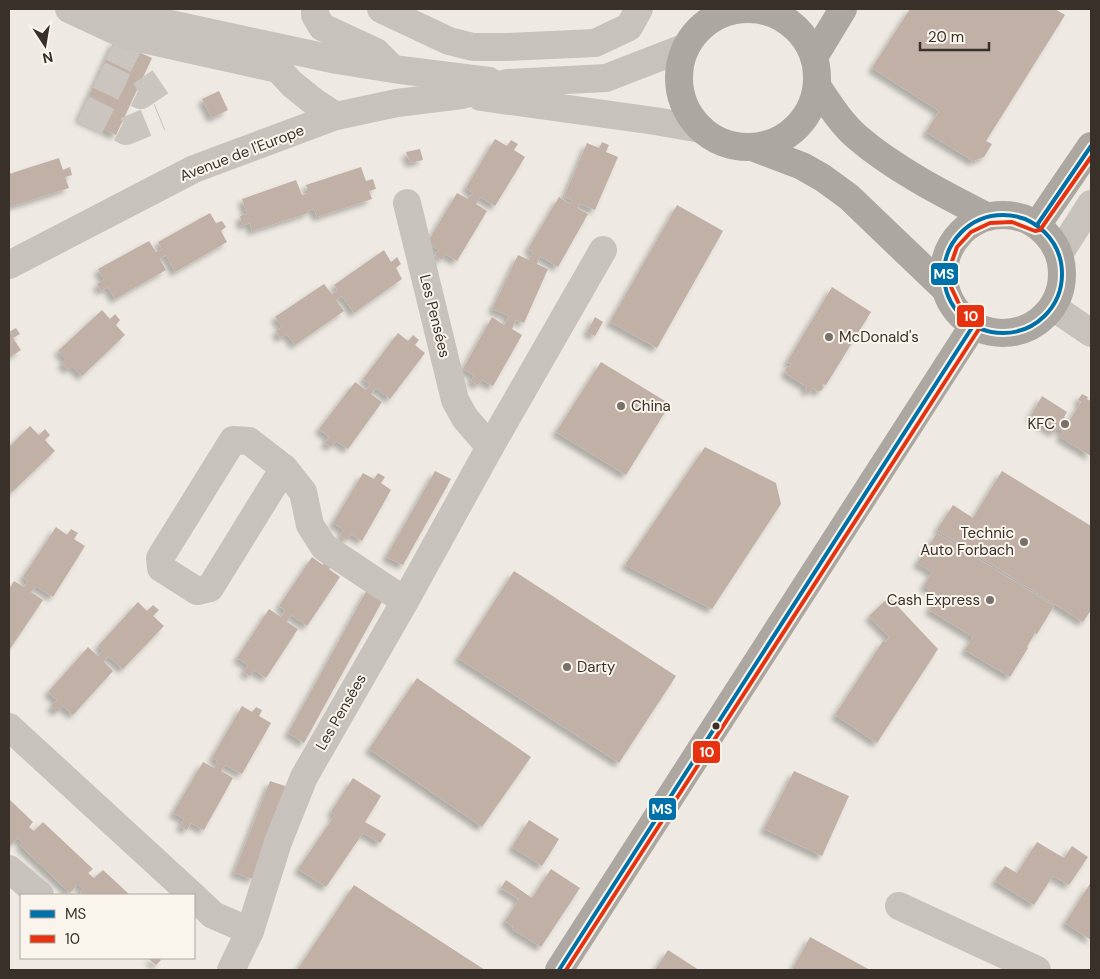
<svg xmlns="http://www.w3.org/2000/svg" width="1100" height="979" font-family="'DM Sans',sans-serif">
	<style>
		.building { fill: #c1b0a6; filter: url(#shadow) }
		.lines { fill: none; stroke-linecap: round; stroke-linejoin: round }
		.minor-tunnel { stroke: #cac5be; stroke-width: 28; stroke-dasharray: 28 14; stroke-linecap: butt }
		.minor { stroke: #c7c2bc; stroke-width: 28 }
		.major { stroke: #aca7a1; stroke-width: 28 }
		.bus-1-casing { stroke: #faf5ec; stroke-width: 8 }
		.bus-2-casing { stroke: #faf5ec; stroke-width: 8 }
		.bus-1 { stroke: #0070a8; stroke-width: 4 }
		.bus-2 { stroke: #e53312; stroke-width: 4 }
		.poi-dot { fill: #78716b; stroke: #faf5ec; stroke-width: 2 }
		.bus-dot { fill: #39302a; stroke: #faf5ec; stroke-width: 2 }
		.labels { text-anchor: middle; stroke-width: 4; stroke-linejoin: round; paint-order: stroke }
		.street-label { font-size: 15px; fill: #39302a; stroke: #faf5ec }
		.poi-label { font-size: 15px; fill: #39302a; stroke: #faf5ec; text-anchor: start }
		.line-badge { stroke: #faf5ec; stroke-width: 2 }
		.badge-label { font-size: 14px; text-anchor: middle; font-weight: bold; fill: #fff }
	</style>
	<defs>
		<filter id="shadow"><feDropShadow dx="-4.5" dy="4.5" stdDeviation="2.5" flood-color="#0004"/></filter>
	</defs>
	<rect width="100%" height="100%" fill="#eeeae3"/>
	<g class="building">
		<polygon points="910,9 1055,9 1065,15 986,141 992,144 984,157 973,161 926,132 939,111 872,68"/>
		<polygon points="114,41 152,58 116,135 79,118"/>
		<polygon points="219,91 228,110 212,118 202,99"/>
		<polygon points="495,139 507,146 511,140 518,144 514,150 525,157 495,206 480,197 476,204 487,211 457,261 445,254 442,260 435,255 439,250 427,243 457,193 468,199 473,193 466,188"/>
		<polygon points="602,142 609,145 606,152 618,157 595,210 580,204 577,208 588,214 558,267 540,256 537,264 548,269 524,323 516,320 512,329 522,335 493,386 482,380 478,385 471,381 474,375 463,369 492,317 504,325 509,316 492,309 518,255 529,260 533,252 528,249 559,197 570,204 572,200 564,197 587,143 599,148"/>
		<polygon points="420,149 423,160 410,163 406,152"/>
		<polygon points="59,158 63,170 70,167 72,175 65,177 69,188 12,206 9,196 9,174"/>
		<polygon points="361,167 366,181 373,179 376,189 369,191 372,199 317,217 314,209 307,211 308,213 252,231 250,223 242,226 240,216 247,214 242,199 296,180 302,195 309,193 306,185"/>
		<polygon points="677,205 723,231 657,348 610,322"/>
		<polygon points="210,213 216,223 222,221 226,227 221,231 227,242 175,272 166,255 160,259 166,270 115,299 108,287 101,291 97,284 104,280 98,269 149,241 156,252 162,249 158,242"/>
		<polygon points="384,250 391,262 397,257 401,264 396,268 402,279 354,313 342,296 336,300 344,311 295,345 287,334 280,338 276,331 282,327 275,317 324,284 332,294 338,290 334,285"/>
		<polygon points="832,287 871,312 826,385 823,384 822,386 824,387 821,391 820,390 819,392 812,388 810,392 807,392 805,390 807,387 786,374 787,372 785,370 788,366 790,367 792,364 787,362"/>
		<polygon points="102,310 110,319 115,314 120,320 116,325 125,335 82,376 72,366 68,370 62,363 66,359 58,351"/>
		<polygon points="595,317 603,322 595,336 587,332"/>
		<polygon points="16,328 20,334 13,338 21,350 9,358 9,332"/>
		<polygon points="398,333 408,341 413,335 419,340 415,345 425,353 390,399 376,388 371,394 382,402 348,449 336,441 331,447 325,443 329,437 319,429 355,382 366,390 370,384 363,379"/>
		<polygon points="601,362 670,404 626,475 556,432"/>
		<polygon points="1082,394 1088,397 1087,399 1091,401 1091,456 1060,437 1063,431 1057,428 1054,433 1030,417 1042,396 1067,412 1064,417 1070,420 1081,402 1078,400"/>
		<polygon points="30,426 39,435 45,429 50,435 45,440 55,451 12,492 9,489 9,447"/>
		<polygon points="705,447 776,483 781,504 712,609 625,565"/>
		<polygon points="435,471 451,479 403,565 386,557"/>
		<polygon points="1002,471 1091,526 1091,610 1083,622 937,530 953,505 973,518"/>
		<polygon points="363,473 374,479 378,473 385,477 381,483 391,490 362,541 351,534 347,540 340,535 344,530 333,523"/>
		<polygon points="56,527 67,535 71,529 78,533 74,539 85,546 53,597 36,586 31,592 43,600 10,649 9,648 9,589 14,581 24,587 28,581 23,577"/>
		<polygon points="937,533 1054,606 1037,634 1035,633 1027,647 1028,648 1010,677 965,650 973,637 929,610 938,595 924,586 932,572 917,563"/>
		<polygon points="312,557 323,565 326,559 333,563 329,569 340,577 307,626 291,615 287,622 298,629 266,678 254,670 250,676 244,672 248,665 237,658 269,609 281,617 285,610 279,606"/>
		<polygon points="514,571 676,676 619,763 458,658"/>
		<polygon points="368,588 384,598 304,743 288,733"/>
		<polygon points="889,597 938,649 877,743 835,715 883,641 886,642 889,637 869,616"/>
		<polygon points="138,602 147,611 153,605 159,610 153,616 164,626 123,669 108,656 104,662 113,671 73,715 63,706 57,712 51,706 57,700 48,692 88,647 98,656 103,651 98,646"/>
		<polygon points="417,678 531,757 482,827 369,749"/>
		<polygon points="242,706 252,712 256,707 262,710 259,716 271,723 242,774 225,765 221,771 233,778 204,830 191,823 187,830 180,826 184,819 173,813 203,762 214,768 218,761 212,758"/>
		<polygon points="794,771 849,796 822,856 764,829"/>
		<polygon points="353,778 381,796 365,822 386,834 380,843 363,833 326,887 298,869 335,815 331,812"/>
		<polygon points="270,781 288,787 253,879 234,873"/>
		<polygon points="9,799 33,822 29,827 34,831 43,822 93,869 88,873 94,878 103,870 130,895 84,895 80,892 83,889 78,884 70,893 20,845 23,843 18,838 10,846 9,845"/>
		<polygon points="529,820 559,839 542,866 512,847"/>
		<polygon points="1037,842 1064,858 1072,846 1088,857 1069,885 1053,876 1034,905 995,881 1005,866 1017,873"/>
		<polygon points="551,869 580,888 541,947 512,929 513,927 505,921 519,899 501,888 506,880 532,898"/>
		<polygon points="1091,882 1091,940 1065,923"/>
		<polygon points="354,885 485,970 297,970"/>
		<polygon points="810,937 870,970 792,970"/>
		<polygon points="668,950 699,970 655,970"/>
		<polygon points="151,958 159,958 161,960 156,965 149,959"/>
	</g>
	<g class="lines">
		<g class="minor-tunnel">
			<polyline points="112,47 148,65"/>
			<polyline points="99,75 141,95 163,80"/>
			<polyline points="83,109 126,131 160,117"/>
		</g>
		<g class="minor">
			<polyline points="69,9 125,35 278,69 292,84 313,101 336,116"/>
			<polyline points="107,9 138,17 337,60 393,69 489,81"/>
			<polyline points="315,9 315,15 322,27 376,52 389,65"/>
			<polyline points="381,9 449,41 473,47 507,47 595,43 629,27 639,9"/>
			<polyline points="481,97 655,121 701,129"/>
			<polyline points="407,203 455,400 465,418 490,447"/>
			<polyline points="1059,254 1091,204"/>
			<polyline points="9,265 194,169 336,116 397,103 462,95 507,83 606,78 686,47"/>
			<polyline points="1053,307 1091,333"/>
			<polyline points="284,468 210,588 197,591 161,568 160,558 233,440 249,441 284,468 303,492 310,525 324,547 405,601"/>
			<polyline points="9,727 192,895"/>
			<polyline points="9,869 40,895"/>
			<polyline points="194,897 213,915 250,931"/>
			<polyline points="899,906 1037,970"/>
			<polyline points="231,970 250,931 278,842 304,777 405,601 490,447 603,250"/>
		</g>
		<g class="major">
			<circle cx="748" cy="78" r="69"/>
			<polyline points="814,57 843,9"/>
			<path d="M817,86C829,104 841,123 857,137C894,169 945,195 988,217"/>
			<polyline points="752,147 802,166 823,178 849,197 945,289"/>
			<circle cx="1003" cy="274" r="59"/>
			<polyline points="1037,225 1091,146"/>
			<polyline points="559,970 973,326"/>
		</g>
		<g class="bus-1-casing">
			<g id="bus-1">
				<circle cx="1003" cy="274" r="59"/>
				<polyline points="1037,225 1091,146"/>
				<polyline points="559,970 973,326"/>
			</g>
		</g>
		<g class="bus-2-casing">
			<polyline id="bus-2" points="566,970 979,329 978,323 960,306 951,287 950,267 957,247 971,232 990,223 1012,222 1035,231 1040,230 1091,157"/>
		</g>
		<use href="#bus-1" class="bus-1"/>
		<use href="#bus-2" class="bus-2"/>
	</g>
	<g class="poi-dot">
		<circle cx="829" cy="337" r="5"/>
		<circle cx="621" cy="406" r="5"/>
		<circle cx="1065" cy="424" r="5"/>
		<circle cx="1024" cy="542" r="5"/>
		<circle cx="990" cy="600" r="5"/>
		<circle cx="567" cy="667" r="5"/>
	</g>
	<circle class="bus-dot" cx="716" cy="726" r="4.5"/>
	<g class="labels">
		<g class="street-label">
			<text transform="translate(242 153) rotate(-21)" y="5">Avenue de l'Europe</text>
			<text transform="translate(435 316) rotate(76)" y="5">Les Pensées</text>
			<text transform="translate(341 712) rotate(-60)" y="5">Les Pensées</text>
		</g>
		<g class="poi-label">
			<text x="839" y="342">McDonald's</text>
			<text x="631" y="411">China</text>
			<text x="1055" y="429" text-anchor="end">KFC</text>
			<text x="1014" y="538" text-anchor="end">Technic<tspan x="1014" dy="17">Auto Forbach</tspan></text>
			<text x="980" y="605" text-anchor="end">Cash Express</text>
			<text x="577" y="672">Darty</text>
		</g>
	</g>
	<g class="line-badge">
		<rect x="930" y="262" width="29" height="24" rx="5" fill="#0070a8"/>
		<rect x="956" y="304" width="29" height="24" rx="5" fill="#e53312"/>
		<rect x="692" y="740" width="29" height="24" rx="5" fill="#e53312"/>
		<rect x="648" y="797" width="29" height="24" rx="5" fill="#0070a8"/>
	</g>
	<g class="badge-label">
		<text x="944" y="279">MS</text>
		<text x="971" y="321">10</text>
		<text x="707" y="757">10</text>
		<text x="662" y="814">MS</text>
	</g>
	<rect width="1100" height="979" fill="none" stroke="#39302a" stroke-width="20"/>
	<rect x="20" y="894" width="175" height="65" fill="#faf5ec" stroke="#ada69e"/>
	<rect x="30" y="910" width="25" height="8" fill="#0070a8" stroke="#ada69e"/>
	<text x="65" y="919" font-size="15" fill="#39302a">MS</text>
	<rect x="30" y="935" width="25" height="8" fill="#e53312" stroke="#ada69e"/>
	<text x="65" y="944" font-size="15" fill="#39302a">10</text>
	<g transform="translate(45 45) rotate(168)" stroke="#faf5ec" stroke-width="4" paint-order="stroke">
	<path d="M0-4L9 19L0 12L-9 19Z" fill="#39302a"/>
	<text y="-8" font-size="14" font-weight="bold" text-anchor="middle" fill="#39302a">N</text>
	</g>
	<path d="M920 42v8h69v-8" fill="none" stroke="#39302a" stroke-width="2.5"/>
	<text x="928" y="42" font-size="15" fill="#39302a" stroke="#faf5ec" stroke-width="4" paint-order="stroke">20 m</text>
</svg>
